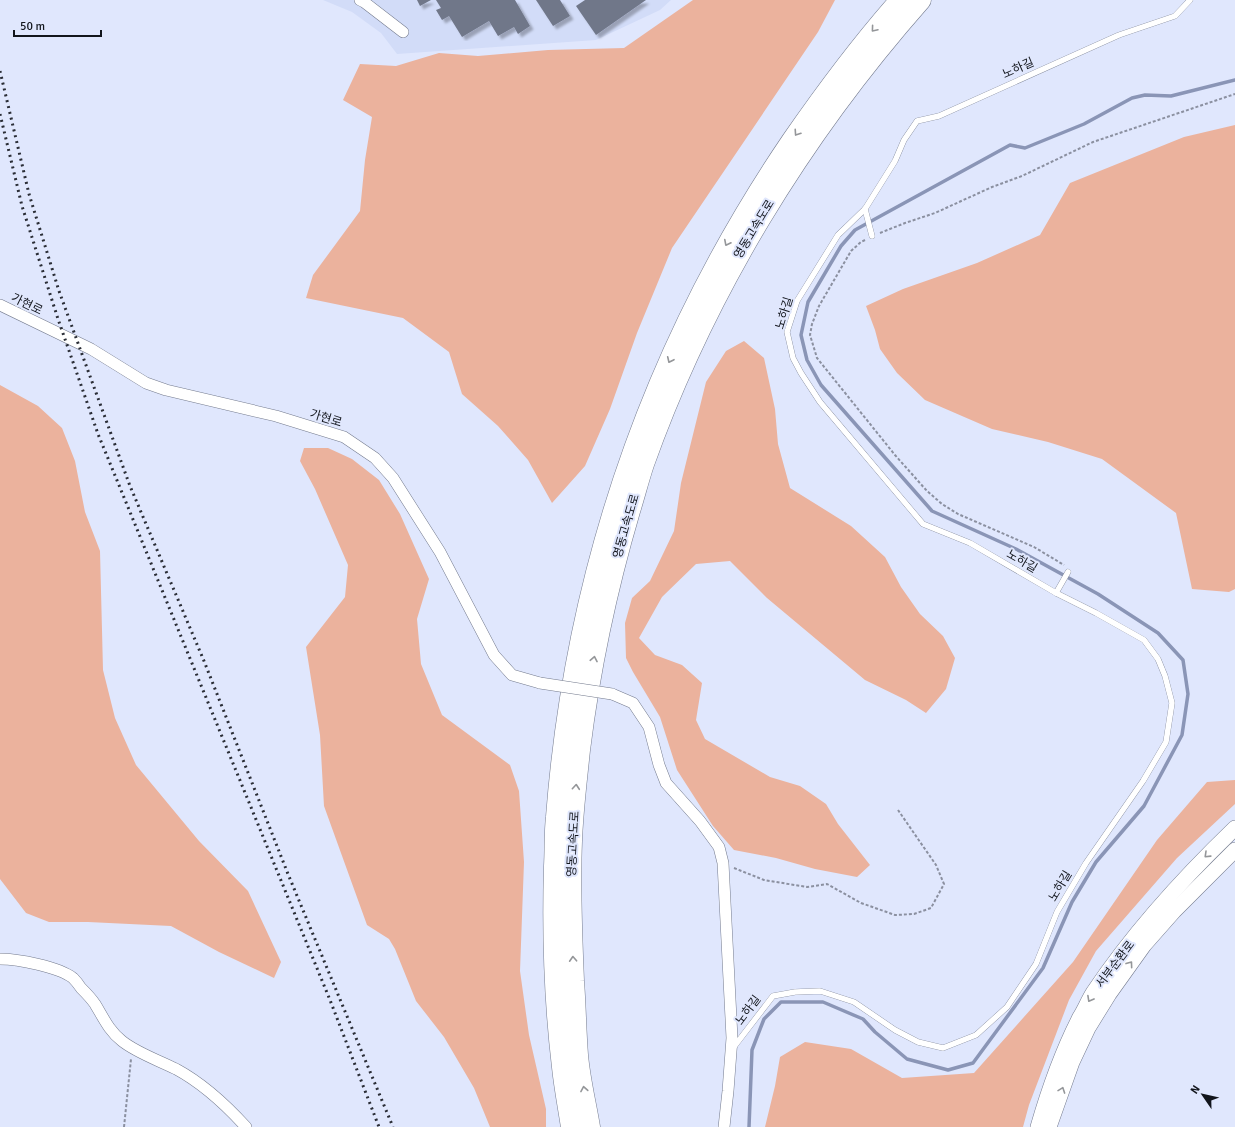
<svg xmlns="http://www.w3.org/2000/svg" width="1235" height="1127" font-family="Signika,'Noto Sans KR',sans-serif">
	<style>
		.built { fill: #d2dcf8 }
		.green { fill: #ebb29d }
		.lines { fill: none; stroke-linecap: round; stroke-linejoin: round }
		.stream { stroke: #8a95b6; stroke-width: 3.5 }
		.building { fill: #707789; filter: url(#shadow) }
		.lane-casing { stroke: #747b8e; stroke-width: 6 }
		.street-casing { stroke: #747b8e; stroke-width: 12 }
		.secondary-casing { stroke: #747b8e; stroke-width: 16 }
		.highway-casing { stroke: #747b8e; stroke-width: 21 }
		.path { stroke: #8b90a0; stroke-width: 2; stroke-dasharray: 3 2; stroke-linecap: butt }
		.lane { stroke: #fff; stroke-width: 5.5 }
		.street { stroke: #fff; stroke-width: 11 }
		.secondary { stroke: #fff; stroke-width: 15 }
		.highway { stroke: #fff; stroke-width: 20 }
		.rail { stroke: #2a2d36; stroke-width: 3; stroke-dasharray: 2 4; stroke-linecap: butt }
		.street-bridge-casing { stroke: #747b8e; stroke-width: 12; stroke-linecap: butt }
		.street-bridge { stroke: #fff; stroke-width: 11 }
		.oneway { stroke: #949699 }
		.labels { text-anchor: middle; stroke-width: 4; stroke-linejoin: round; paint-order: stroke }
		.street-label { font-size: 12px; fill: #12151c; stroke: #e0e7fd }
	</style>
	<defs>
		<filter id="shadow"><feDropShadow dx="3.5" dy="3.5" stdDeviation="1" flood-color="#0004"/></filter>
	</defs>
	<rect width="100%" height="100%" fill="#e0e7fd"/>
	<polygon class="built" points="323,0 671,0 660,10 596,40 397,54 381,33 352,12"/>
	<g class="green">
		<polygon points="693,0 835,0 818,32 672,248 637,333 610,409 585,466 552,503 528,460 498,426 462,394 449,352 403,318 306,298 313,275 360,211 365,160 372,117 343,100 360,64 396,66 439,53 478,56 548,50 624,48"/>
		<polygon points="1235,125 1235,589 1229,592 1192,589 1176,513 1102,459 1048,442 992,429 925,400 897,373 880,349 875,330 866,306 903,289 977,263 1040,235 1070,183 1184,137"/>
		<polygon points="744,341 764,358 775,409 778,444 790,488 851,526 885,557 901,587 920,614 943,636 955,658 946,689 926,713 906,700 865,680 767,598 730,561 696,564 662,597 639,638 655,655 682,665 702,683 696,720 705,739 770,777 800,786 826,804 838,824 870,865 857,877 815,869 776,858 734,850 713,826 677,770 660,717 633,672 626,658 625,623 632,598 650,581 674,531 681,483 706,382 726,351"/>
		<polygon points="0,385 38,406 62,428 75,461 85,512 100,551 103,670 115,718 136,765 199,841 248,891 281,962 274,978 219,952 171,926 88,922 49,922 26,913 0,879"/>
		<polygon points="304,448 328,448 352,459 379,480 400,514 429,579 417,619 421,664 442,715 510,765 519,791 524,862 520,971 529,1035 546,1109 546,1127 490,1127 474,1088 444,1037 416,1001 395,949 389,939 367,925 324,806 320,735 306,647 345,597 348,565 315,489 300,461"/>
		<polygon points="1235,780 1235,804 1177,858 1096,951 1069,1000 1029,1105 1023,1127 765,1127 775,1086 780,1057 805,1042 851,1049 902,1078 974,1073 1073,962 1157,840 1207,782"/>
	</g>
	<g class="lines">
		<polyline class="stream" points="749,1127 752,1050 764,1019 781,1002 823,1002 863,1019 875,1032 907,1059 948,1070 973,1063 1043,968 1072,902 1096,862 1144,806 1182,735 1188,694 1183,660 1158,633 1098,594 1016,549 932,511 821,385 807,360 801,335 808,302 841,246 855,230 1010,145 1025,148 1084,124 1132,98 1145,95 1171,96 1235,80"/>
	</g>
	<g class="building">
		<polygon points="417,0 431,0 420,6"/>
		<polygon points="436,0 515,0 530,26 518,34 514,27 498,36 489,21 462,37 449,16 442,20 436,10 441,8"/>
		<polygon points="536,0 560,0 570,16 553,26"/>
		<polygon points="585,0 646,0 596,35 576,6"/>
	</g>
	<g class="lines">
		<g class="lane-casing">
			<g id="lane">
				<polyline points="865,209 872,236"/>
				<polyline points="1056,593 1068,572"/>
				<polyline points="733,1048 773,996 795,992 820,991 854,1002 895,1030 918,1042 943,1048 976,1035 1007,1007 1036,964 1057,912 1086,863 1143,781 1166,742 1172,703 1165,676 1158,659 1144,640 1096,613 1056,593 970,543 923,524 820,402 801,373 793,358 787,332 797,301 838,235 865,209 895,161 904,140 917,121 939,116 1119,35 1175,16 1190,0"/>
			</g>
		</g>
		<g class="street-casing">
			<g id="street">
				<polyline points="360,0 364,2 403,32"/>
				<polyline points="0,305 91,349 146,383 166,390 276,416 344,437 375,458 393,478 440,552 494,655 512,675 540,683"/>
				<polyline points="612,694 633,703 649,727 659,765 666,783 700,821 719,847 723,863 732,1038 728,1091 724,1127"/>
				<path d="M0,959C18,959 59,967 73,978C76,981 79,985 81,988C86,993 91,998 95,1004C103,1017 109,1031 122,1041C137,1053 158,1060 176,1069C202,1083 226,1105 246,1127"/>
			</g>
		</g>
		<g class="secondary-casing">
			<g id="secondary">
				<path d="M1038,1127C1049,1089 1062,1052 1080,1017C1085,1009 1088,1001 1093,993C1133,933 1183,878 1235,828"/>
				<polyline points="1049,1127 1072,1062 1088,1028 1109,994 1144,945 1174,911 1235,850"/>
			</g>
		</g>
		<g class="highway-casing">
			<g id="highway">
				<path d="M571,1127C568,1107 564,1087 562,1067C554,1000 552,933 554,866C555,850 554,833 556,817C575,571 654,343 792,140C826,91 861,44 900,0"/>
				<path d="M590,1127C586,1103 580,1079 578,1055C576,1030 576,1006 574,981C572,935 570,888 572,841C573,811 577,780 580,750C590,669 607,589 630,511C635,495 639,479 644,464C705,293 801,136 921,0"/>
			</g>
		</g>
		<g class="path">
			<polyline points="880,233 905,223 935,213 992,187 1022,176 1093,142 1235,94"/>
			<polyline points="865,240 861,242 851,251 819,306 812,324 810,335 817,358 895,455 927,491 942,504 958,514 1034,547 1064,565"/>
			<polyline points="734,868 764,880 807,887 827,884 861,903 895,915 914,914 931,908 944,884 936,865 898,810"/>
			<polyline points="124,1127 131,1059"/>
		</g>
		<use href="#lane" class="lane"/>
		<use href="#street" class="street"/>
		<use href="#secondary" class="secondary"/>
		<use href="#highway" class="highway"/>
		<g class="rail">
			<polyline points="0,71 29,194 59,291 130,486 204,661 288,874 393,1127"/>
			<polyline points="0,114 22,206 58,319 98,434 330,1000 379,1127"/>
		</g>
		<g class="street-bridge-casing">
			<polyline id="street-bridge" points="540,683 612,694"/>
		</g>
		<use href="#street-bridge" class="street-bridge"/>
	</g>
	<defs><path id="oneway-chevron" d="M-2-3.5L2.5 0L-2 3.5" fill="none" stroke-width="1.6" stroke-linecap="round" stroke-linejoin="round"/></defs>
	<g class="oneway">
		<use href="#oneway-chevron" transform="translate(874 29) rotate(130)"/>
		<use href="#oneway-chevron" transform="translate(797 133) rotate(124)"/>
		<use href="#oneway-chevron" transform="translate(727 243) rotate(117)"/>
		<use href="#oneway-chevron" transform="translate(670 360) rotate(115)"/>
		<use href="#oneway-chevron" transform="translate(594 659) rotate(-79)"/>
		<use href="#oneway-chevron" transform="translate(576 787) rotate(-85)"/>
		<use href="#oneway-chevron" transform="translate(1207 855) rotate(136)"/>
		<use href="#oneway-chevron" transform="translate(573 959) rotate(-93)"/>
		<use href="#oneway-chevron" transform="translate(1130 964) rotate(-54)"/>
		<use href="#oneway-chevron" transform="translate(1090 999) rotate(119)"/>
		<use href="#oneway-chevron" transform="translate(584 1089) rotate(-100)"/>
		<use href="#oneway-chevron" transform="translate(1062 1090) rotate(-70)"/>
	</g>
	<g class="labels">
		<g class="street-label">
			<text transform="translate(1018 68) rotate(-24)" y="4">노하길</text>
			<text transform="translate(754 229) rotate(-59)" y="4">영동고속도로</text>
			<text transform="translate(27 304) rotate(26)" y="4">가현로</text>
			<text transform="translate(784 313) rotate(-73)" y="4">노하길</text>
			<text transform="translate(326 418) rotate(17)" y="4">가현로</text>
			<text transform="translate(626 526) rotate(-74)" y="4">영동고속도로</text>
			<text transform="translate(1022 561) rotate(30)" y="4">노하길</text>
			<text transform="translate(573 844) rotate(-87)" y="4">영동고속도로</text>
			<text transform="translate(1060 886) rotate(-59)" y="4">노하길</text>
			<text transform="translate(1115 964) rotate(-53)" y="4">서부순환로</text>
			<text transform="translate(748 1010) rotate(-53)" y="4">노하길</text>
		</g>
	</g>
	<g transform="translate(1203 1095) rotate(304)" stroke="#e0e7fd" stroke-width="3" paint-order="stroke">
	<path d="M0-3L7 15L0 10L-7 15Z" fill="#12151c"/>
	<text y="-6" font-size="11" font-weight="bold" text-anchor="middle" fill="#12151c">N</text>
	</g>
	<path d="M14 30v6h87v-6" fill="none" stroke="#12151c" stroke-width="2"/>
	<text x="20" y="30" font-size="12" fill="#12151c" stroke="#e0e7fd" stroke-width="3" paint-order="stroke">50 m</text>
</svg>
